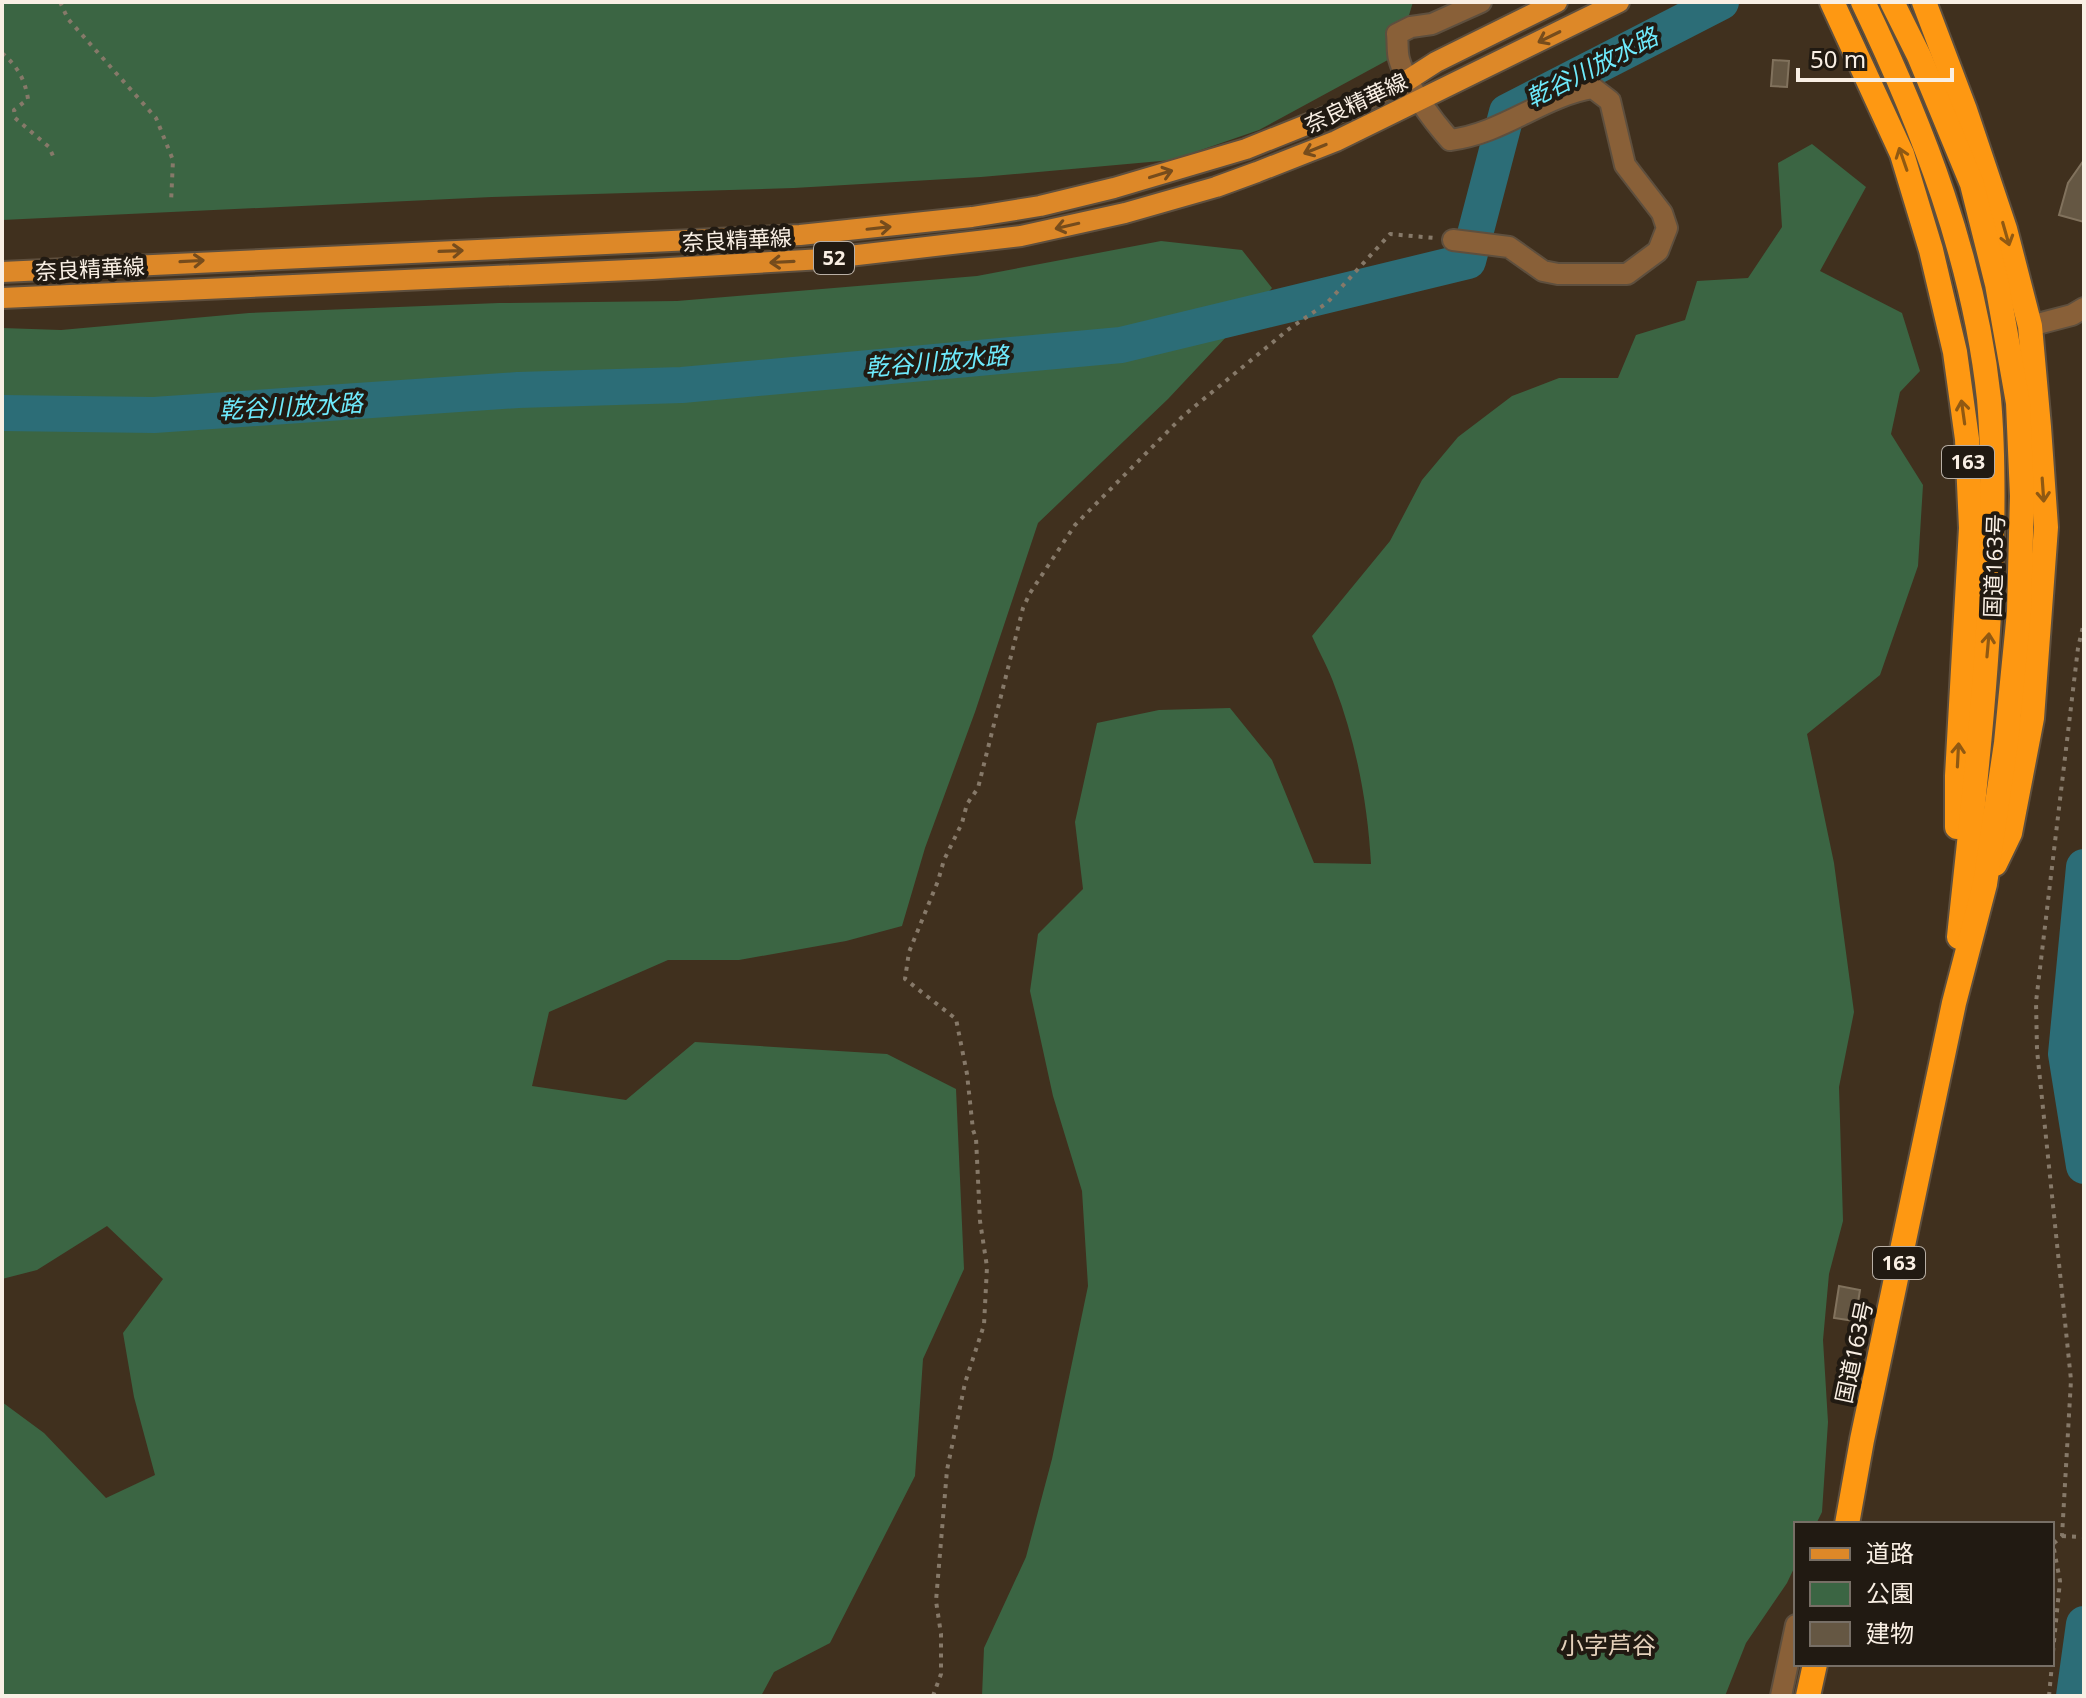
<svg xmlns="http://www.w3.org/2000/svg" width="2086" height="1698" font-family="'Noto Sans','Noto Sans JP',sans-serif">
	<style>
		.green { fill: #3b6543 }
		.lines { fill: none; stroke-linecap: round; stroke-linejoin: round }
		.river { stroke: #2c6d77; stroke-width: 36 }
		.building { fill: #655743; stroke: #81725d; stroke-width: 2 }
		.minor-casing { stroke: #5e4f3e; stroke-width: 24 }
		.major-casing { stroke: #5e4f3e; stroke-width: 24 }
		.highway-casing { stroke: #5e4f3e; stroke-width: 28 }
		.path { stroke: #867969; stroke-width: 4; stroke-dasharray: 4 6; stroke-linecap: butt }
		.minor { stroke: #896038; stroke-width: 20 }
		.major { stroke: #dd8828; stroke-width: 20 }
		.highway { stroke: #fe9812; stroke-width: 24 }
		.oneway { stroke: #764c1c }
		.oneway2 { stroke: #905912 }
		.labels { text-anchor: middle; stroke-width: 8; stroke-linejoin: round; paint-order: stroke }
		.shield { fill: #211a12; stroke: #b8afa5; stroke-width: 2 }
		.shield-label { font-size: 20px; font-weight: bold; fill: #f9efe4 }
		.street-label { font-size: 22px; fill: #f9efe4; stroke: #211a12 }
		.water-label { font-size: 24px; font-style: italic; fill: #6eeafc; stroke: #211a12 }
		.neighbourhood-label { font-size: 24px; fill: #e4d0ba; stroke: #211a12 }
	</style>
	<rect width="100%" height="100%" fill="#40301e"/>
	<g class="green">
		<polygon points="2,2 1413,2 1397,55 1259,130 1172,160 981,177 794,188 492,197 2,220"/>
		<path d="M1812,144L1866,187L1820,271L1902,313L1920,371L1900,392L1891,434L1923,485L1918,566L1880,675L1807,734L1834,863L1854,1012L1839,1087L1843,1221L1829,1274L1823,1340L1828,1422L1822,1512L1816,1524H1796V1564L1787,1583L1746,1643L1725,1696H982L984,1648L1026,1557L1052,1459L1088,1286L1082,1191L1053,1096L1030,991L1038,934L1083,889L1075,822L1097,723L1159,710L1230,708L1272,760L1314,863L1371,864C1368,805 1356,742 1335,687C1329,669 1319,652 1312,636L1390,541L1422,480L1458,437L1512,396L1559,378H1618L1636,335L1685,320L1697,281L1748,278L1782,227L1778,163Z"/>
		<polygon points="1161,241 1242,250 1272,288 1168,399 1038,523 975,712 925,848 902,926 846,941 739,960 668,960 549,1012 532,1086 626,1100 695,1042 887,1054 956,1089 964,1269 923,1359 915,1476 830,1643 774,1672 761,1696 2,1696 2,1402 44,1433 106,1498 155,1475 134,1397 123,1333 163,1279 107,1226 37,1270 2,1279 2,328 61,330 249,313 499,303 677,301 977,276"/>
	</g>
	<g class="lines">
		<g class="river">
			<polyline points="2,413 154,415 518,390 682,385 1121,345 1468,261 1507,112 1721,2"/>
			<polyline points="2084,867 2066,1054 2084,1166"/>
			<polyline points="2074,1696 2084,1624"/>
		</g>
	</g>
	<g class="building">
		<polygon points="1773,60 1789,61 1787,87 1771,86"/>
		<polygon points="2084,160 2084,222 2059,215 2068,183"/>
		<polygon points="1839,1286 1860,1290 1855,1321 1834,1318"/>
	</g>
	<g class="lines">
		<g class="minor-casing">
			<g id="minor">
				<path d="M1453,240L1509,247L1543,271L1558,274H1627L1658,251L1667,228L1662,213L1625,165L1610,101L1593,88C1543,96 1502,134 1450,140C1433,121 1406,85 1399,59C1397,52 1398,42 1397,34L1411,27L1432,24L1481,2"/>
				<polyline points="2030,326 2072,315 2084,308"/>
				<polyline points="1781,1696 1796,1625"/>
			</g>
		</g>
		<g class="major-casing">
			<g id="major">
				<polyline points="2,272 800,235 972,217 1040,206 1114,188 1246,149 1331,115 1408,80 1436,62 1557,2"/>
				<polyline points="2,298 652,269 823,259 1021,236 1125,213 1216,187 1257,172 1336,141 1619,2"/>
			</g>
		</g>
		<g class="highway-casing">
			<g id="highway">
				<polyline points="1832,2 1902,154 1931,250 1955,352 1967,439 1971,528 1957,776 1957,827"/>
				<path d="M1863,2C1923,127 1974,260 1989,399C1993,445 1993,492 1992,538C1989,672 1973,804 1959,937"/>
				<polyline points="1924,2 1965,110 2005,229 2030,326 2039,427 2046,527 2032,718 2010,833 1995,864"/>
				<polyline points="1847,1524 1862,1440 1954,1003 1985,884 2006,743 2019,612 2022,496 2018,403 1997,284 1972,184 1919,56 1892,2"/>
				<polyline points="1808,1696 1815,1664"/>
			</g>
		</g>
		<g class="path">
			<polyline points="60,2 68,19 156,118 173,160 171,203"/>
			<path d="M2,53C17,66 25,79 28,99L14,110L15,118L49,147L53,156"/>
			<polyline points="2062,1536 2084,1537"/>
			<polyline points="2052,1662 2060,1581 2053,1544 2062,1536 2071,1380 2037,1050 2036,1002 2078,648 2084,622"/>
			<polyline points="933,1696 941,1674 941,1634 936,1601 947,1470 965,1383 984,1325 987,1267 980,1221 976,1138 973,1130 967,1074 956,1019 905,979 909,952 938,881 944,860 962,823 967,804 978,788 1023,608 1030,593 1075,525 1183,416 1289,329 1327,303 1390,234 1434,238"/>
			<polyline points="2049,1696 2052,1664"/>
		</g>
		<use href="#minor" class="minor"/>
		<use href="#major" class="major"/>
		<use href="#highway" class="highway"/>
	</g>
	<defs><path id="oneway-shaft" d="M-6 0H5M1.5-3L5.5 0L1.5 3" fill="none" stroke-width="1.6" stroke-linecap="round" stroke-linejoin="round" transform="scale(2)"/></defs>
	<g class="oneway">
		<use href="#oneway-shaft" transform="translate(1549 37) rotate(154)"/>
		<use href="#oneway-shaft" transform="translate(1315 149) rotate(158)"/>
		<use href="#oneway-shaft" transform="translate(1161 174) rotate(-17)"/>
		<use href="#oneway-shaft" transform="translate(1067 226) rotate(167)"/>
		<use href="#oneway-shaft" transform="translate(879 228) rotate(-6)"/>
		<use href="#oneway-shaft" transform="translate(451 251) rotate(-2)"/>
		<use href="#oneway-shaft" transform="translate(192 261) rotate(-3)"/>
		<use href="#oneway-shaft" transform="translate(782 262) rotate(177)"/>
	</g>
	<g class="oneway2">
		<use href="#oneway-shaft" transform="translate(1903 159) rotate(-109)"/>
		<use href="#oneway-shaft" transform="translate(2006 234) rotate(74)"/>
		<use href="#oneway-shaft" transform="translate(1963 412) rotate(-98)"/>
		<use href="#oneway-shaft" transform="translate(2043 490) rotate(86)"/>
		<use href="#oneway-shaft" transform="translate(1988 645) rotate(-85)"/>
		<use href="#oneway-shaft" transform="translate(1958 755) rotate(-87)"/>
	</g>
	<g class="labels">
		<g class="shield">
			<rect x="814" y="242" width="40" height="32" rx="6"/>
			<rect x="1942" y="446" width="52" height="32" rx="6"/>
			<rect x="1873" y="1247" width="52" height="32" rx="6"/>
		</g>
		<g class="shield-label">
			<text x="834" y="265">52</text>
			<text x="1968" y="469">163</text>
			<text x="1899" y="1270">163</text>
		</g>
		<g class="street-label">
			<text transform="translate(1356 103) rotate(-25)" y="8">奈良精華線</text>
			<text transform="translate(737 240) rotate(-3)" y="8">奈良精華線</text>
			<text transform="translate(90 269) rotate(-3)" y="8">奈良精華線</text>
			<text transform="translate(1994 566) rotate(-88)" y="8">国道163号</text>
			<text transform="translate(1854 1352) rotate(-78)" y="8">国道163号</text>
		</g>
		<g class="water-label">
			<text transform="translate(1592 68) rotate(-27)" y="8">乾谷川放水路</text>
			<text transform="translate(937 362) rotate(-5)" y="8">乾谷川放水路</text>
			<text transform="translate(291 407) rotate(-3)" y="8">乾谷川放水路</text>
		</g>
		<g class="neighbourhood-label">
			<text x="1608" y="1654">小字芦谷</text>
		</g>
	</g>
	<rect width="2086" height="1698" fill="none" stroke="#f9efe4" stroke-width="8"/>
	<rect x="1794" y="1522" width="260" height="144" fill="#211a12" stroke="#776f66" stroke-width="2"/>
	<rect x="1810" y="1548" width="40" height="12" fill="#dd8828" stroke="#776f66" stroke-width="2"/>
	<text x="1866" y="1562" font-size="24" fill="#f9efe4">道路</text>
	<rect x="1810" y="1582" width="40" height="24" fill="#3b6543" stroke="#776f66" stroke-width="2"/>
	<text x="1866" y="1602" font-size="24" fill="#f9efe4">公園</text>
	<rect x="1810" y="1622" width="40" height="24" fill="#655743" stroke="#776f66" stroke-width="2"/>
	<text x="1866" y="1642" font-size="24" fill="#f9efe4">建物</text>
	<path d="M1798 68v12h154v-12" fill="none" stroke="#f9efe4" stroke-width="4"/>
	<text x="1810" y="68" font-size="24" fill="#f9efe4" stroke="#211a12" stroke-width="6" paint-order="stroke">50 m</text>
</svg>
